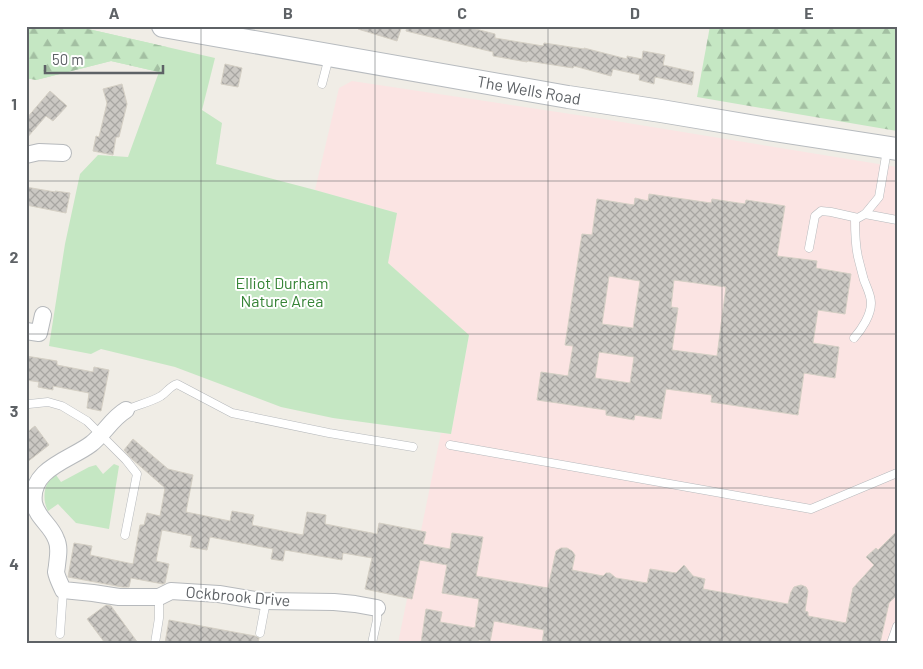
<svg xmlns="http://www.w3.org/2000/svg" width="923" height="669" font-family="Barlow,sans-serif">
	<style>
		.medical { fill: #fbe4e3 }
		.green { fill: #c5e7c3 }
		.forest { fill: url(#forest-firs) }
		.building { fill: url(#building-cross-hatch); stroke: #d4cfc4; fill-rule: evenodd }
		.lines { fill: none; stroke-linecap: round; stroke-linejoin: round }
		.lane-casing { stroke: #b6b9bc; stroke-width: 9 }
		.street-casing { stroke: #b6b9bc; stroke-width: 18 }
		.secondary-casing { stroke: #b7bbbf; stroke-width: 24 }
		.lane { stroke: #fff; stroke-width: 8 }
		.street { stroke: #fff; stroke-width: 16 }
		.secondary { stroke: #fff; stroke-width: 22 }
		.grid { fill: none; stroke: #5e6266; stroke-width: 1; stroke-opacity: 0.55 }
		.labels { text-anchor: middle; stroke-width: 4; stroke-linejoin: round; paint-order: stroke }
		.street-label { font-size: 16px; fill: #5e6266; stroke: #fff }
		.park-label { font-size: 16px; fill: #368436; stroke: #fff }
		.neatline { fill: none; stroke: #5e6266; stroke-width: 2 }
		.grid-label { font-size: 16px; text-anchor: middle; font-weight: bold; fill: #5e6266 }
	</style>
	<defs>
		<pattern id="forest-firs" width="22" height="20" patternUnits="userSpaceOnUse" patternTransform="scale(1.25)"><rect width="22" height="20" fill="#c5e7c3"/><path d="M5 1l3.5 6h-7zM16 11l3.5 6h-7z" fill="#a3bfa2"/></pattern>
		<pattern id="building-cross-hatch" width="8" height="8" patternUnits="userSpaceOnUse" patternTransform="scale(1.25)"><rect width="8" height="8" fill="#cbc8c3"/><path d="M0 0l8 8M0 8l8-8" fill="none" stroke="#a8a6a2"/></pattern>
	</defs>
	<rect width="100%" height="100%" fill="#f0ede6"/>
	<polygon class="medical" points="352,81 597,118 897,167 897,643 398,643 441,433 451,434 469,336 388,263 397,213 315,190 339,88"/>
	<g class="green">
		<polygon points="26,26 73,26 97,31 215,58 202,110 222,123 216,164 315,190 397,213 388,263 469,335 451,434 333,418 281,407 175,367 101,349 91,354 49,346 65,244 80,174 98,155 128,157 159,72 111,61 36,80 26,78"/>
		<path d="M114,464L119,466L109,529L76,523L58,504L48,511C42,500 43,481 56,475L61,482L89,467L96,465L103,474Z"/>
	</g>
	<g class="forest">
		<polygon points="26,26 73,26 97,31 167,47 159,72 111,61 36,80 26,78"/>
		<polygon points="710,26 897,26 897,131 697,97"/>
	</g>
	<g class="building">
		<polygon points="359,26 402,26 397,41 358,29"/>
		<polygon points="407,26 464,26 495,34 495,38 543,46 544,43 584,49 584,48 627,59 627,56 642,59 643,51 665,55 663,65 694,72 692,85 655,77 654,84 639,80 640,75 613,69 611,76 574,66 573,68 528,61 527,62 493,56 493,52 406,31"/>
		<polygon points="225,64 242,68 238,87 221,84"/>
		<polygon points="122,84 127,104 119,137 116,137 113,155 93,151 96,136 99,137 107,103 103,89"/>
		<polygon points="50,91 67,106 53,121 46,116 26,139 26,119"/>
		<polygon points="26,187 55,192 55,191 70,193 66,213 26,205"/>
		<path d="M649,194L711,203L712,199L745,204L746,200L785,206L777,256L817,261L816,268L851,274L845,314L818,310L813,343L839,347L835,378L804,373L798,415L711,402L712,395L666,389L661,419L635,415L634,420L606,415V410L537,400L541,372L568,376L573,346L565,345L582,234L592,235L597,199L634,205L635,198L648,201ZM609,276L640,281L633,328L602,324ZM674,280L726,287L717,356L672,350L678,308L671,307ZM599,352L634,357L630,383L595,378Z"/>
		<polygon points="26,356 57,361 57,365 93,372 94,367 109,370 101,411 87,408 89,393 53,386 53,390 38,387 39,382 26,380"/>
		<polygon points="35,426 49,445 26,463 26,433"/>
		<polygon points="133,439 168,469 193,475 186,512 230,521 232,511 254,515 252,525 303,535 307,512 326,515 325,524 377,534 379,523 426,532 423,544 450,549 452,533 483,537 476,576 548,588 556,551 561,548 567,548 572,551 575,555 572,570 603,576 606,573 610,573 616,578 647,583 650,569 676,573 684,565 693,576 705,579 703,589 788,604 791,592 794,587 801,585 806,587 808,591 805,611 808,612 808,616 846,623 853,588 874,565 866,557 876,548 878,550 897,531 897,595 889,603 880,643 542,643 544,630 494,621 490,642 479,640 478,643 421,643 426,609 442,612 440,622 475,628 479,599 442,593 447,565 420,560 412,599 365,589 372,558 343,553 342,560 285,550 283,561 271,559 273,549 210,537 207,550 190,547 192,536 162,530 156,561 169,564 165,583 163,584 131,578 129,587 122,587 68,577 74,543 92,546 90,555 133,564 140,525 144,525 147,513 160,516 165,488 132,459 124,450"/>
		<polygon points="106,605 111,606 138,643 105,643 87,619"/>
		<polygon points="169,620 255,636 259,638 258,643 165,643"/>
	</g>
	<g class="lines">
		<g class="lane-casing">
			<g id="lane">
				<polyline points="322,84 329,57"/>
				<polyline points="865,214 897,220"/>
				<polyline points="809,248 815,216 821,211 831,212 858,218 865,214 879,197 887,150"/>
				<path d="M854,338C862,329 871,315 871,303C871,295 867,288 864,280C862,273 860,265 858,257C855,244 855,231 855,218"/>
				<polyline points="26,405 29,404 48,402 62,406 87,421 126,460 137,474 125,535"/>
				<path d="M126,410C137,405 151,402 161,396C167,392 170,386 177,384L232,413L329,433L413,447"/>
				<polyline points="450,445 811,509 897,473"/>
				<polyline points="260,633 266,601"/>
				<polyline points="60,634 63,590"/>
				<polyline points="155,643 159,618 159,597"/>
				<polyline points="372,643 377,620 377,608"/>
				<polyline points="891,643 897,626"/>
			</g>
		</g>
		<g class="street-casing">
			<g id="street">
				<polyline points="26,155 39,152 63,153"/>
				<polyline points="26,331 39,333 43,315"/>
				<path d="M126,410C112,418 104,434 91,444C70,460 29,469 34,503C37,518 51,525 56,539C60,547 58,556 57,565C57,566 56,572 56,572C57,578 61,585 63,590L93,593L119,597H159L171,591L219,594L262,601L334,602L355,604L377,608"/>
			</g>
		</g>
		<g class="secondary-casing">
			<polyline id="secondary" points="163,26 568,97 661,111 762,128 897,149"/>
		</g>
		<use href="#lane" class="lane"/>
		<use href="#street" class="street"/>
		<use href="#secondary" class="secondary"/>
	</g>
	<path class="grid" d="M201,26V643M375,26V643M548,26V643M722,26V643M26,181H897M26,334H897M26,488H897"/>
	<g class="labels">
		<g class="street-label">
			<text transform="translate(529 90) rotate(10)" y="6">The Wells Road</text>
			<text transform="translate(238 596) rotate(5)" y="6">Ockbrook Drive</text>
		</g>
		<g class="park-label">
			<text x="282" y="289">Elliot Durham<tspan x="282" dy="18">Nature Area</tspan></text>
		</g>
	</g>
	<rect width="923" height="669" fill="none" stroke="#ffffff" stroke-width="55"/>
	<path d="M45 65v8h118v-8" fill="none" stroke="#5e6266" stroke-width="2.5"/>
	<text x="52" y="65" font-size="15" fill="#5e6266" stroke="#ffffff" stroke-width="4" paint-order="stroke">50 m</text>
	<rect x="28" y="28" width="868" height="614" class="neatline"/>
	<g class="grid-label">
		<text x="114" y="19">A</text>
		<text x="288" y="19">B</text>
		<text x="462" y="19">C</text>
		<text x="635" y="19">D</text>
		<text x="809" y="19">E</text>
		<text x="14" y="110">1</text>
		<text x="14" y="263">2</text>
		<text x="14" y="417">3</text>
		<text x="14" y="570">4</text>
	</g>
</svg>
